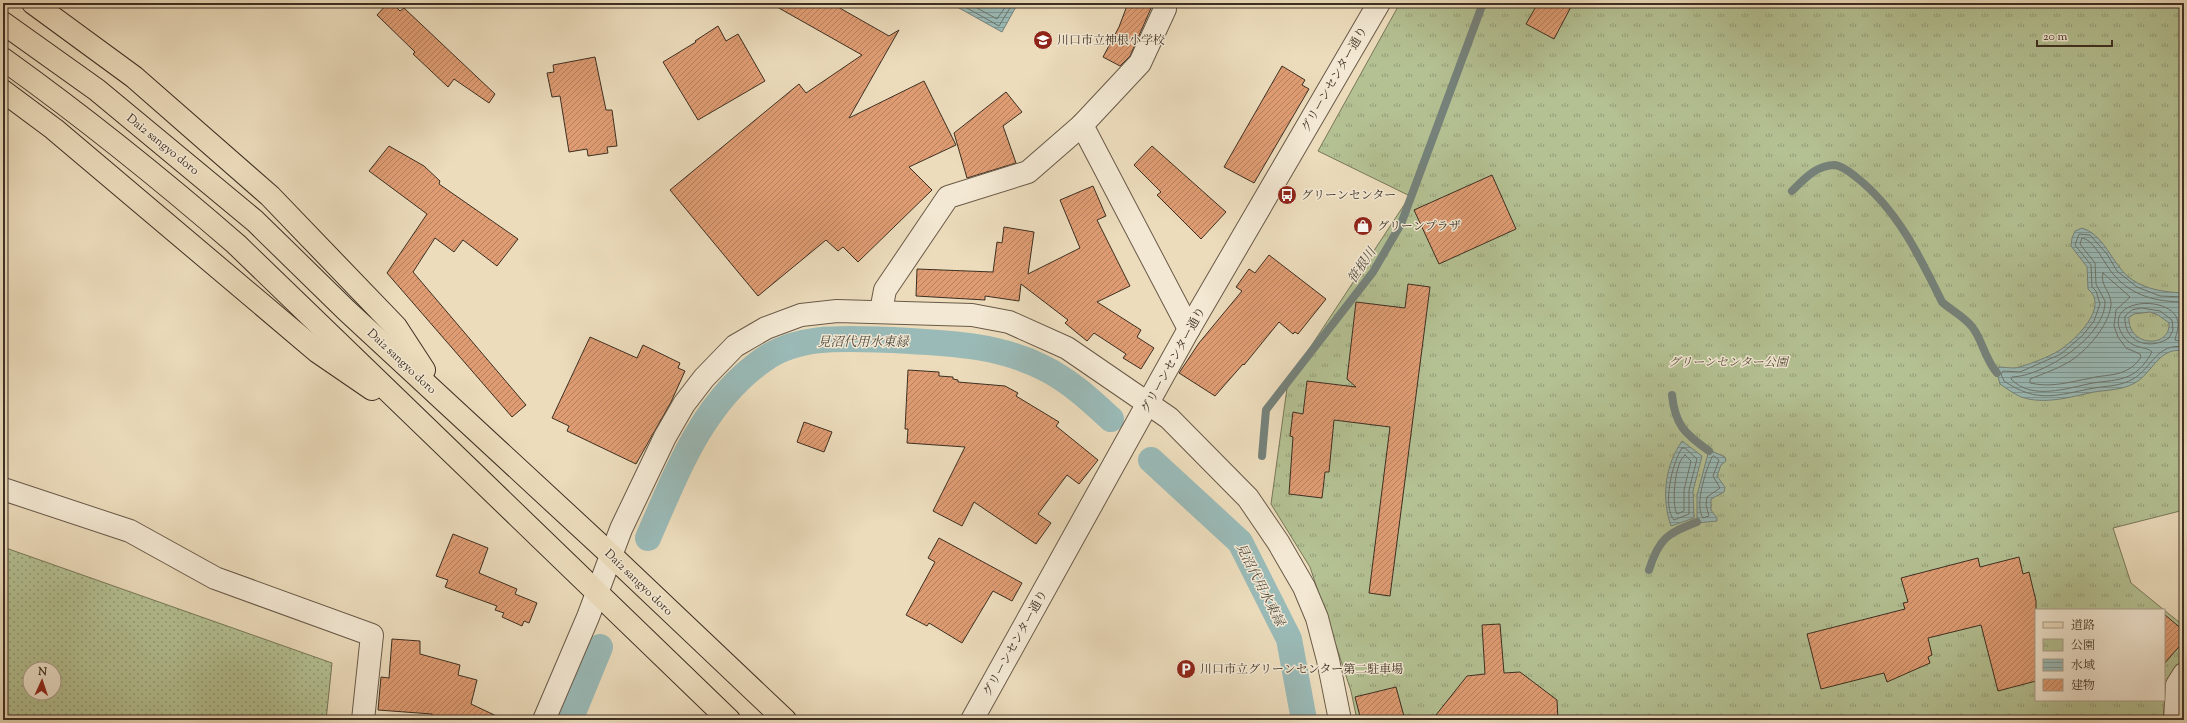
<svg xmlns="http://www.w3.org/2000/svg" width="2187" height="723" font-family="'Sorts Mill Goudy','Noto Serif JP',serif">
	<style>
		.grass { fill: url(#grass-dots); stroke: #78785a; fill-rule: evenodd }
		.park { fill: url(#park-tufts); stroke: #78785a }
		.water { fill: url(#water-rules); stroke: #75827b; fill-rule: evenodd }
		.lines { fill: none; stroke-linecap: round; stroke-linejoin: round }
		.shore { stroke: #6c746c; stroke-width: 1 }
		.stream { stroke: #75827b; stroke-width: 8 }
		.canal { stroke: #9abab7; stroke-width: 26 }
		.building { fill: url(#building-hatch); stroke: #3d2f22 }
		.minor-casing { stroke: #695a48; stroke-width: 24 }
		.tertiary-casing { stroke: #695a48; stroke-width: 24 }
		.primary-casing { stroke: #3d2f22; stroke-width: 24 }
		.minor { stroke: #f3e8d3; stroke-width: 22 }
		.tertiary { stroke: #f3e8d3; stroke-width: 22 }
		.primary { stroke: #ecdcbc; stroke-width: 22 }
		.labels { text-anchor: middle; stroke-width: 3; stroke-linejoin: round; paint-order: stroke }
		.poi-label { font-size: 12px; fill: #3d2f22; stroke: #f3e8d3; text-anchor: start }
		.street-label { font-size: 12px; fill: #3d2f22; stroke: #f3e8d3 }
		.park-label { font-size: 12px; font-style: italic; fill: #554c39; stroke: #f3e8d3 }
		.water-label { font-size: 13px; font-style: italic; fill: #504b40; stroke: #f3e8d3 }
	</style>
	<defs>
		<pattern id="grass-dots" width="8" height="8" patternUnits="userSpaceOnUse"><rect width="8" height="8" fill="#b4c193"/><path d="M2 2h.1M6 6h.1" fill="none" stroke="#949d78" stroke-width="1.8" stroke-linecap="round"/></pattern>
		<pattern id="park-tufts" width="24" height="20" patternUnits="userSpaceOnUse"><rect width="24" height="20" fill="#b4c193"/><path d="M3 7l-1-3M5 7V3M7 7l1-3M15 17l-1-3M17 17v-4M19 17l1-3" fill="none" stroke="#949d78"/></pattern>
		<pattern id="water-rules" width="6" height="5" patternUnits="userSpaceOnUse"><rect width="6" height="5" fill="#9abab7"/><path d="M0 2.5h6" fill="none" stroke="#7f9894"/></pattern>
		<pattern id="building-hatch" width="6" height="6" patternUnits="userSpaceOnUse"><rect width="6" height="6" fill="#df9c73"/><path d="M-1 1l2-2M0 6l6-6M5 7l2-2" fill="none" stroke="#b6805e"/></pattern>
	</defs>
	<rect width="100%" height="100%" fill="#ecdcbc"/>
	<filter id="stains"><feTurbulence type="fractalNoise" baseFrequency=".005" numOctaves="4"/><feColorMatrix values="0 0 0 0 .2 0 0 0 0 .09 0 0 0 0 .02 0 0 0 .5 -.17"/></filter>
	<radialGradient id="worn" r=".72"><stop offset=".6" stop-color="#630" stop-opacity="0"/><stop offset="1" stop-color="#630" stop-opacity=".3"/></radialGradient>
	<path class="grass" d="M3,547L332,663L326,720H3ZM30,669H54V693H30Z"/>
	<polygon class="park" points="1400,3 2184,3 2184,510 2113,528 2131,583 2164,610 2036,610 2036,700 2164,700 2164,610 2184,626 2184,657 2166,684 2163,720 1357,720 1351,691 1310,567 1271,504 1288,381 1410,196 1318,151"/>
	<g class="water">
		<polygon points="950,3 1018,3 1002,32"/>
		<path d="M2082,228C2101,234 2108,253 2120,268C2135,288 2160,292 2184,293V351C2158,346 2153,374 2133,384C2121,390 2107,390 2094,392C2070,397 2045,405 2021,397C2014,394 2006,388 2000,384L1997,373L1999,367C2005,367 2014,369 2020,367C2032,363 2049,357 2060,350C2075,340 2110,307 2088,289L2087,267L2071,246L2072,238L2075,231ZM2150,312L2158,315L2169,323C2171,349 2127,347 2129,317L2134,314Z"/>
		<path d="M1682,441L1702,456L1693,491L1694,518L1671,526C1661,497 1665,466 1682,441Z"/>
		<polygon points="1709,450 1725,457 1726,461 1721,465 1717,476 1725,487 1724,492 1711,499 1711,510 1717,518 1717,521 1697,523 1697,495"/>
	</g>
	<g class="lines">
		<g class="shore">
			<polyline points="958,3 999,26 1013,3"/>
			<polyline points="968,3 997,19 1008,3"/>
			<path d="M2103,273L2130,297L2116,310L2114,326L2118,337L2126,348L2140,354L2141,357C2137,363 2133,367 2127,370C2116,376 2103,375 2091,378C2070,382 2051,388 2030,383V379C2042,374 2055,370 2067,363C2085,353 2109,326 2111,305C2112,293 2099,284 2103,273Z"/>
			<path d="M2184,297L2160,296L2137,287L2117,271L2107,254L2090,235L2079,234L2075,245L2091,265L2092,287L2096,291L2100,304L2094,321L2083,335L2061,354L2020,372L2003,371L2001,374L2004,381C2038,404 2057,395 2094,388C2107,386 2121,386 2133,379C2152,368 2157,342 2184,347"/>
			<path d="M2184,302C2157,302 2132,296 2114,275C2105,266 2095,240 2082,238L2080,244L2095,263L2096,284L2105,301C2106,337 2043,376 2012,377L2011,379C2032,401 2067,388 2093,383C2105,381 2118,381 2129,376C2140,371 2147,361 2152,352C2147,346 2134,350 2124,337C2097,298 2173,293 2178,322C2179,329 2176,334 2175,340L2184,342"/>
			<path d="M2142,308L2160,311L2172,320L2173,330L2169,338C2149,351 2123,342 2125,316L2132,310Z"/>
			<path d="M1682,448H1685L1697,459L1689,490V514L1674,520C1662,506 1672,463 1682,448Z"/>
			<path d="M1685,455L1691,461L1684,490V511L1677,514C1671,504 1675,461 1685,455Z"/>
			<path d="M1714,456L1719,460L1713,476L1720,488L1707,497L1706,505L1709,516L1703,518C1694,505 1706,470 1712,457Z"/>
		</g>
		<g class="stream">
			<path d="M1792,191C1805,178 1817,165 1835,165C1843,166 1851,173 1856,177C1897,209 1920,257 1942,302C1952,311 1965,317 1973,328C1983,342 1985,359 1997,373"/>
			<path d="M1672,395C1675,425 1685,434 1709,451"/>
			<polyline points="1262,456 1266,410 1373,272 1401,224 1483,3"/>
			<path d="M1649,570C1659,538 1668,533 1697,522"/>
		</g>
		<g class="canal">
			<polyline points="1151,460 1240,542 1289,639 1304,720"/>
			<path d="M648,538C677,472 702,403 763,360C800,333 851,339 894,340C946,343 997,344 1044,368C1070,381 1090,400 1111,419"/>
			<polyline points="570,720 600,647"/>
		</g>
	</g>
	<g class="building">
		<polygon points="388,3 392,3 400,11 404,8 495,94 489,103 454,79 448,87 413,54 415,52 377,15"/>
		<polygon points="770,3 831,3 889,36 899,30 849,118 924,81 956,145 909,167 932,190 858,262 843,247 838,251 826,240 758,296 670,190 799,84 806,93 862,55"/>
		<polygon points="1128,3 1152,3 1152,6 1130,56 1120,66 1103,57 1119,27"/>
		<polygon points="1538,3 1573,3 1554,39 1526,24"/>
		<polygon points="718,26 726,41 738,34 765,81 698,120 663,62 696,42 695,41"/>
		<polygon points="595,57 606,110 612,110 617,146 607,147 608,153 588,156 587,149 569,152 560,96 552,97 547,73 554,72 553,65"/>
		<polygon points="1282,66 1305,80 1302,85 1309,89 1254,183 1224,167"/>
		<polygon points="1006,92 1022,112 1003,126 1016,163 967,178 954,133"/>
		<polygon points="389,146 424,166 440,181 439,184 518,239 497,266 463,240 454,252 435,238 413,272 526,405 512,417 387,273 427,214 369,171"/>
		<polygon points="1152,146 1226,212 1201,239 1157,195 1161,192 1134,165"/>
		<polygon points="1492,175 1516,229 1439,264 1414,210"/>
		<polygon points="1093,186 1106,216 1097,220 1130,286 1097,302 1141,330 1137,337 1154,348 1141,369 1123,358 1126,354 1094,333 1087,341 1065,323 1068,320 1021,284 1019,301 985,296 985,300 916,296 917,269 993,272 997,242 1002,243 1004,227 1034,232 1028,274 1080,248 1060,200"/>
		<polygon points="1269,255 1326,299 1298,334 1295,332 1293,334 1279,322 1244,365 1243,364 1215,396 1179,373 1199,343 1242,291 1236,287 1249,269 1255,273"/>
		<polygon points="1408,284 1430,287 1390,596 1369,593 1390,427 1334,420 1329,472 1325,472 1322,498 1289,494 1293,437 1290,436 1293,412 1303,414 1307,381 1356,387 1347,379 1356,302 1405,308"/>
		<polygon points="590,337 637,358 643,345 680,363 678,368 685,371 671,402 636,464 567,431 569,426 552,418"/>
		<polygon points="908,370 939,372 939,376 953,377 953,379 958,380 958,382 1005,386 1018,393 1016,396 1059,422 1056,426 1098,460 1079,484 1067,475 1038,514 1051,523 1036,544 974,502 962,526 933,511 965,447 907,443 908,429 905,429"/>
		<polygon points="804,422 832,432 824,452 797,442"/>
		<polygon points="453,534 488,548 479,573 517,589 515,594 537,603 529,623 524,621 522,626 502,617 504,613 495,610 497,606 445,587 448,580 436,576"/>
		<polygon points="939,538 1022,583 1012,601 993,591 962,643 929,623 927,626 906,615 935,562 928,558"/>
		<polygon points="2019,557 2023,574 2029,572 2036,601 2036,681 1998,691 1981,625 1928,638 1932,655 1928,657 1930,663 1887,682 1884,673 1821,689 1807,634 1905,609 1903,603 1908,602 1901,578 1978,558 1980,567"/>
		<polygon points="2164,614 2184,631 2184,641 2164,664"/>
		<polygon points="1500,624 1504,673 1520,672 1557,700 1558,720 1432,720 1467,676 1485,674 1482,625"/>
		<polygon points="392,639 420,641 420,654 460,665 458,675 477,680 471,704 505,720 431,720 432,714 378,710 381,677 389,678"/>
		<polygon points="1396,687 1405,720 1361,720 1355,697"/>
	</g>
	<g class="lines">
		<g class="minor-casing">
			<g id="minor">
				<polyline points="881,311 885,290 948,197 1028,172 1082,125 1140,63 1165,9 1165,3"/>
				<polyline points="3,489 130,531 215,578 372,635 363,720"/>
				<polyline points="544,720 588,617 621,529 665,437 684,404 704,378 735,346 766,328 801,315 837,311 972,315 1009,322 1067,348 1169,418 1248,498 1278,542 1304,587 1317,618 1328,660 1340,720"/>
				<polyline points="2175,720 2177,685 2184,674"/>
			</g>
		</g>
		<g class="tertiary-casing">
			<g id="tertiary">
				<polyline points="1082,125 1189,329"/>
				<polyline points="972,720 1189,329 1379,3"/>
			</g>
		</g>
		<g class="primary-casing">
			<g id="primary">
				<polyline points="33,3 134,77 270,196 396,327 424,370"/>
				<polyline points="3,23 97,90 255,221 346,310 611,555 785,720"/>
				<path d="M3,59C84,117 161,179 236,244L729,720"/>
				<polyline points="3,91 54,129 318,352 372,389"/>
			</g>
		</g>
		<use href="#minor" class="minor"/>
		<use href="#tertiary" class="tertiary"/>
		<use href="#primary" class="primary"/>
	</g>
	<defs>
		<g id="school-disc" transform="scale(1)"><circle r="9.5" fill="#8f2418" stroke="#f3e8d3"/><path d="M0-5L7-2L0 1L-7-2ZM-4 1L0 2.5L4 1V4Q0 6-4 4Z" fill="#fff"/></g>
		<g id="bus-disc" transform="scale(1)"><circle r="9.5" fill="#8f2418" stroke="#f3e8d3"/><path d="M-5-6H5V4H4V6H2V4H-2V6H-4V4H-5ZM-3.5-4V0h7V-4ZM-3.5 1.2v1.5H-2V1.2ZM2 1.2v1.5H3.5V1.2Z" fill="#fff"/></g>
		<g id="shop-disc" transform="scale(1)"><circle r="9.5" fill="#8f2418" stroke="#f3e8d3"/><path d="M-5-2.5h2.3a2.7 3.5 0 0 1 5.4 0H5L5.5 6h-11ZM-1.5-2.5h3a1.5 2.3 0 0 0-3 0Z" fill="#fff"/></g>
		<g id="parking-disc" transform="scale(1)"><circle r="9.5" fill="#8f2418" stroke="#f3e8d3"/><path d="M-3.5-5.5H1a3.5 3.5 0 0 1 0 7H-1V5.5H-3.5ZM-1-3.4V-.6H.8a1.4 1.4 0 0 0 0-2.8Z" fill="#fff"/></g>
	</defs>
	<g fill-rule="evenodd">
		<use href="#school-disc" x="1043" y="40"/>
		<use href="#bus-disc" x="1287" y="195"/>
		<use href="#shop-disc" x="1363" y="226"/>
		<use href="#parking-disc" x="1186" y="669"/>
	</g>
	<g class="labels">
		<g class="poi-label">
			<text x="1057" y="44">川口市立神根小学校</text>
			<text x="1301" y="199">グリーンセンター</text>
			<text x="1377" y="230">グリーンプラザ</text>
			<text x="1200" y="673">川口市立グリーンセンター第二駐車場</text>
		</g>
		<g class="street-label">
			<text transform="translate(1334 79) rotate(-60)" y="4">グリーンセンター通り</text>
			<text transform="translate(163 144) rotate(39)" y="4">Dai2 sangyo doro</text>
			<text transform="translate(1173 360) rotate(-61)" y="4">グリーンセンター通り</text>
			<text transform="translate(402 361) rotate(43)" y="4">Dai2 sangyo doro</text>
			<text transform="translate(639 582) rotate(44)" y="4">Dai2 sangyo doro</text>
			<text transform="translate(1015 643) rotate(-61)" y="4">グリーンセンター通り</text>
		</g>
		<g class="park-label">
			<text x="1728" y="366">グリーンセンター公園</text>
		</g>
		<g class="water-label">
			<text transform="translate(1361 265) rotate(-56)" y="5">笹根川</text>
			<text x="863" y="346">見沼代用水東縁</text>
			<text transform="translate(1261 584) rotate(63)" y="5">見沼代用水東縁</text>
		</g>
	</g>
	<rect width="2187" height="723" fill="none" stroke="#ecdcbc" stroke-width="16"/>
	<rect x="4" y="4" width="2179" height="715" fill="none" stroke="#3d2f22" stroke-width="2"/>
	<rect x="8" y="8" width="2171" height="707" fill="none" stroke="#3d2f22"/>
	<rect x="2035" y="609" width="130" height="92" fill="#f3e8d3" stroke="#aa9e8c"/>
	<rect x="2043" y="622" width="20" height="6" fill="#ecdcbc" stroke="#aa9e8c"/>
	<text x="2071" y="629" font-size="12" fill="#3d2f22">道路</text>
	<rect x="2043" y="639" width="20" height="12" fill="url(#park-tufts)" stroke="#aa9e8c"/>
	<text x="2071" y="649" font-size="12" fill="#3d2f22">公園</text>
	<rect x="2043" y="659" width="20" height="12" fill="url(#water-rules)" stroke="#aa9e8c"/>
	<text x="2071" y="669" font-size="12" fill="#3d2f22">水域</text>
	<rect x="2043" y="679" width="20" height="12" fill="url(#building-hatch)" stroke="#aa9e8c"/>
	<text x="2071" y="689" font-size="12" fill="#3d2f22">建物</text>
	<g transform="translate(42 681) rotate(3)"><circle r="19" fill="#f3e8d3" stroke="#aa9e8c"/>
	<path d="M0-3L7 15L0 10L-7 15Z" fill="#8f2418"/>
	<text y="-6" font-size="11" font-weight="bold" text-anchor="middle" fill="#3d2f22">N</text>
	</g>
	<path d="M2037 40v6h75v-6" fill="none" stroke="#3d2f22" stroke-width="2"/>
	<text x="2043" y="40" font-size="12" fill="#3d2f22" stroke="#f3e8d3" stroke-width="3" paint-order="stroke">20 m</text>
	<rect width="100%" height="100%" filter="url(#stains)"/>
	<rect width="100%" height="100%" fill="url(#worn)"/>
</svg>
